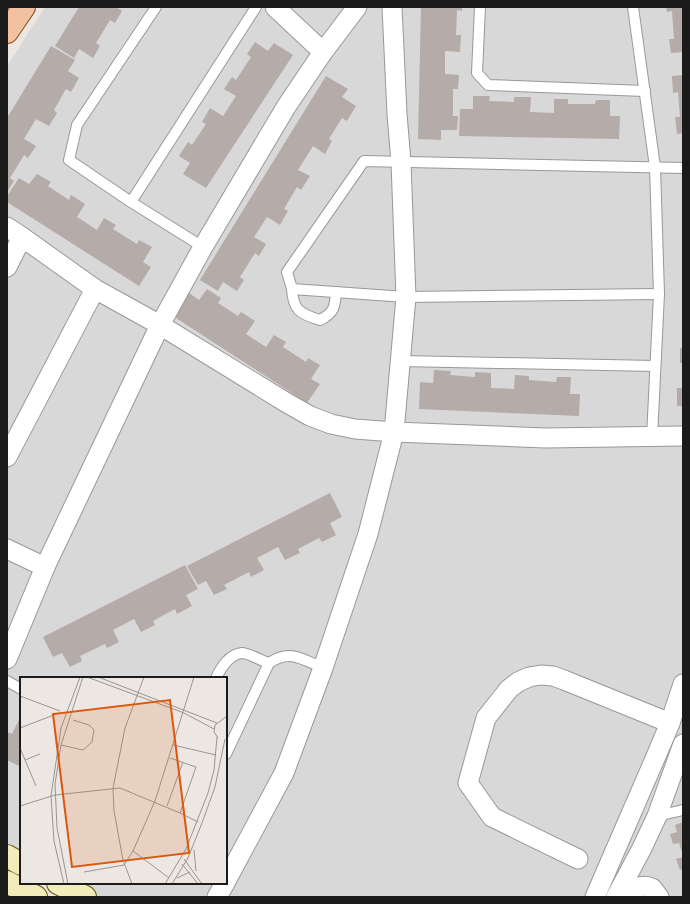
<svg xmlns="http://www.w3.org/2000/svg" width="690" height="904" font-family="Manrope,sans-serif">
	<style>
		.residential { fill: #d9d8d9 }
		.building { fill: #b5aba8 }
		.lines { fill: none; stroke-linecap: round; stroke-linejoin: round }
		.lane-casing { stroke: #989898; stroke-width: 12 }
		.street-casing { stroke: #989898; stroke-width: 21 }
		.secondary-casing { stroke: #655f10; stroke-width: 24 }
		.primary-casing { stroke: #84490f; stroke-width: 24 }
		.lane { stroke: #fff; stroke-width: 10 }
		.street { stroke: #fff; stroke-width: 19 }
		.secondary { stroke: #f2ebba; stroke-width: 22 }
		.primary { stroke: #f1c1a2; stroke-width: 22 }
		.inset-road { fill: none; stroke: #989592; stroke-width: 1 }
		.view { fill: #de560d; fill-opacity: 0.15; stroke: #de560d; stroke-width: 2 }
		.inset-edge { fill: none; stroke: #1b1b1b; stroke-width: 2 }
	</style>
	<rect width="100%" height="100%" fill="#ece7e2"/>
	<polygon class="residential" points="45,7 683,7 683,897 88,897 61,883 226,883 226,678 21,678 21,863 7,855 7,66"/>
	<g class="building">
		<polygon points="79,7 116,7 122,11 115,23 110,20 96,43 100,46 93,58 79,49 74,58 55,46"/>
		<polygon points="421,7 462,7 462,11 457,10 456,35 461,35 460,52 445,51 445,74 459,75 458,89 453,89 453,116 458,116 457,130 441,130 441,140 418,139"/>
		<polygon points="666,7 683,7 683,52 671,53 669,39 674,39 672,11 667,12"/>
		<polygon points="255,42 268,51 274,43 293,55 206,188 183,174 190,163 179,156 188,142 192,145 206,124 202,122 210,108 223,116 236,96 224,89 232,77 236,80 251,57 247,54"/>
		<polygon points="51,46 75,60 68,71 79,78 71,92 66,89 54,110 57,113 49,126 36,119 24,139 36,146 28,158 24,155 10,178 14,181 7,192 7,118"/>
		<polygon points="683,75 683,133 677,134 675,117 680,117 678,92 673,93 672,76"/>
		<polygon points="326,76 348,89 342,97 356,106 347,121 342,118 329,139 332,141 325,154 313,146 298,170 310,176 301,190 297,187 284,209 288,211 280,225 267,217 254,237 266,244 259,256 255,253 240,277 244,280 237,291 223,282 218,291 200,280"/>
		<polygon points="473,96 490,96 489,101 514,102 514,97 531,97 530,112 554,113 554,99 568,99 568,104 595,104 596,100 610,100 610,116 620,116 619,139 459,136 460,109 473,109"/>
		<polygon points="37,174 51,182 48,186 69,200 71,195 85,204 77,217 97,230 104,218 116,225 113,229 137,244 139,240 152,247 143,262 151,267 139,286 7,202 7,196 19,178 29,184"/>
		<polygon points="207,289 221,298 218,303 238,316 241,312 255,321 246,334 266,347 274,335 286,342 283,347 306,362 308,358 320,365 311,379 320,384 307,403 173,316 189,293 199,300"/>
		<polygon points="680,348 683,349 683,363 680,363"/>
		<polygon points="434,370 451,371 450,375 475,377 475,372 491,373 491,388 514,389 515,375 529,376 529,380 556,382 557,377 571,377 570,394 580,394 579,416 419,409 420,382 433,383"/>
		<rect x="677" y="388" width="6" height="18"/>
		<polygon points="330,493 342,517 330,523 336,535 322,542 319,538 298,549 300,553 285,560 278,547 257,558 264,570 251,577 249,572 224,585 227,589 214,595 206,581 198,585 187,566"/>
		<polygon points="185,565 198,589 186,595 192,606 177,614 175,609 153,621 155,625 141,632 134,619 113,630 119,642 107,648 105,644 80,656 82,661 70,667 62,653 53,657 43,637"/>
		<polygon points="19,720 21,721 21,767 7,760 7,732 12,734"/>
		<polygon points="683,822 683,855 679,843 673,844 670,834 677,832 675,825"/>
		<polygon points="683,857 683,869 680,870 676,859"/>
	</g>
	<g class="lines">
		<g class="lane-casing">
			<g id="lane">
				<polyline points="156,7 77,125 69,160 131,202 203,247"/>
				<polyline points="480,7 477,73 488,85 645,91"/>
				<polyline points="633,7 655,167 659,294 652,437"/>
				<polyline points="131,202 256,7"/>
				<path d="M292,289C293,310 300,314 320,320C334,313 335,307 336,292"/>
				<polyline points="659,294 406,297 292,289 287,272 364,161 683,168"/>
				<polyline points="401,361 655,366"/>
				<path d="M216,678C221,668 229,654 242,653C248,653 262,661 269,663"/>
				<polyline points="7,681 21,689"/>
				<path d="M226,754L269,663C290,649 302,659 323,668"/>
				<polyline points="657,816 683,810"/>
			</g>
		</g>
		<g class="street-casing">
			<g id="street">
				<polyline points="275,7 323,52"/>
				<polyline points="7,227 22,237"/>
				<polyline points="7,267 22,237 95,289 160,325 287,403 310,416 331,424 355,429 394,432 545,438 683,436"/>
				<polyline points="7,457 95,289"/>
				<polyline points="7,549 45,567"/>
				<polyline points="7,659 45,567 160,325 203,247 286,107 323,52 357,7"/>
				<polyline points="578,859 492,817 468,783 486,718 509,689 518,682 529,677 541,675 553,676 564,680 670,723"/>
				<polyline points="226,881 284,773 323,668 368,534 394,432 406,297 401,162 397,114 392,7"/>
				<polyline points="217,897 225,883"/>
				<polyline points="595,897 657,754 670,723 683,684"/>
				<polyline points="616,897 642,848 657,816 683,744"/>
				<path d="M628,897C633,887 642,884 652,888L659,897"/>
			</g>
		</g>
		<g class="secondary-casing">
			<g id="secondary">
				<polyline points="7,856 21,864"/>
				<polyline points="7,882 36,897"/>
				<polyline points="58,883 85,897"/>
			</g>
		</g>
		<g class="primary-casing">
			<polyline id="primary" points="7,32 24,7"/>
		</g>
		<use href="#lane" class="lane"/>
		<use href="#street" class="street"/>
		<use href="#secondary" class="secondary"/>
		<use href="#primary" class="primary"/>
	</g>
	<g transform="translate(20 677)">
		<rect width="207" height="207" fill="#ece7e2"/>
		<path class="inset-road" d="M67,0L164,36L194,52M78,0L197,46M0,19L40,34M0,51L39,36M198,61L194,55L195,48L207,39M41,68L63,73L72,65L74,53L69,48L53,43M153,68L196,78M0,71L16,109M5,83L20,77M0,129L35,118L100,111L160,136L176,90L150,81M147,129L163,85M160,136L178,145M174,173L176,194M113,174L149,201M164,182L182,207M162,187L178,207M64,195L104,188L113,174L135,124L174,0M157,201L170,195M44,207L34,164L31,119L41,51L60,0M48,207L37,151L35,107L41,68L63,0M112,207L103,183L94,134L93,111L105,51L124,0M145,207L166,172L188,116L194,93L197,60M152,207L168,181L182,146L195,110L205,62"/>
		<path class="view" d="M150,23L169,176L52,190L33,37Z"/>
		<rect width="207" height="207" class="inset-edge"/>
	</g>
	<rect width="690" height="904" fill="none" stroke="#1b1b1b" stroke-width="16"/>
</svg>
